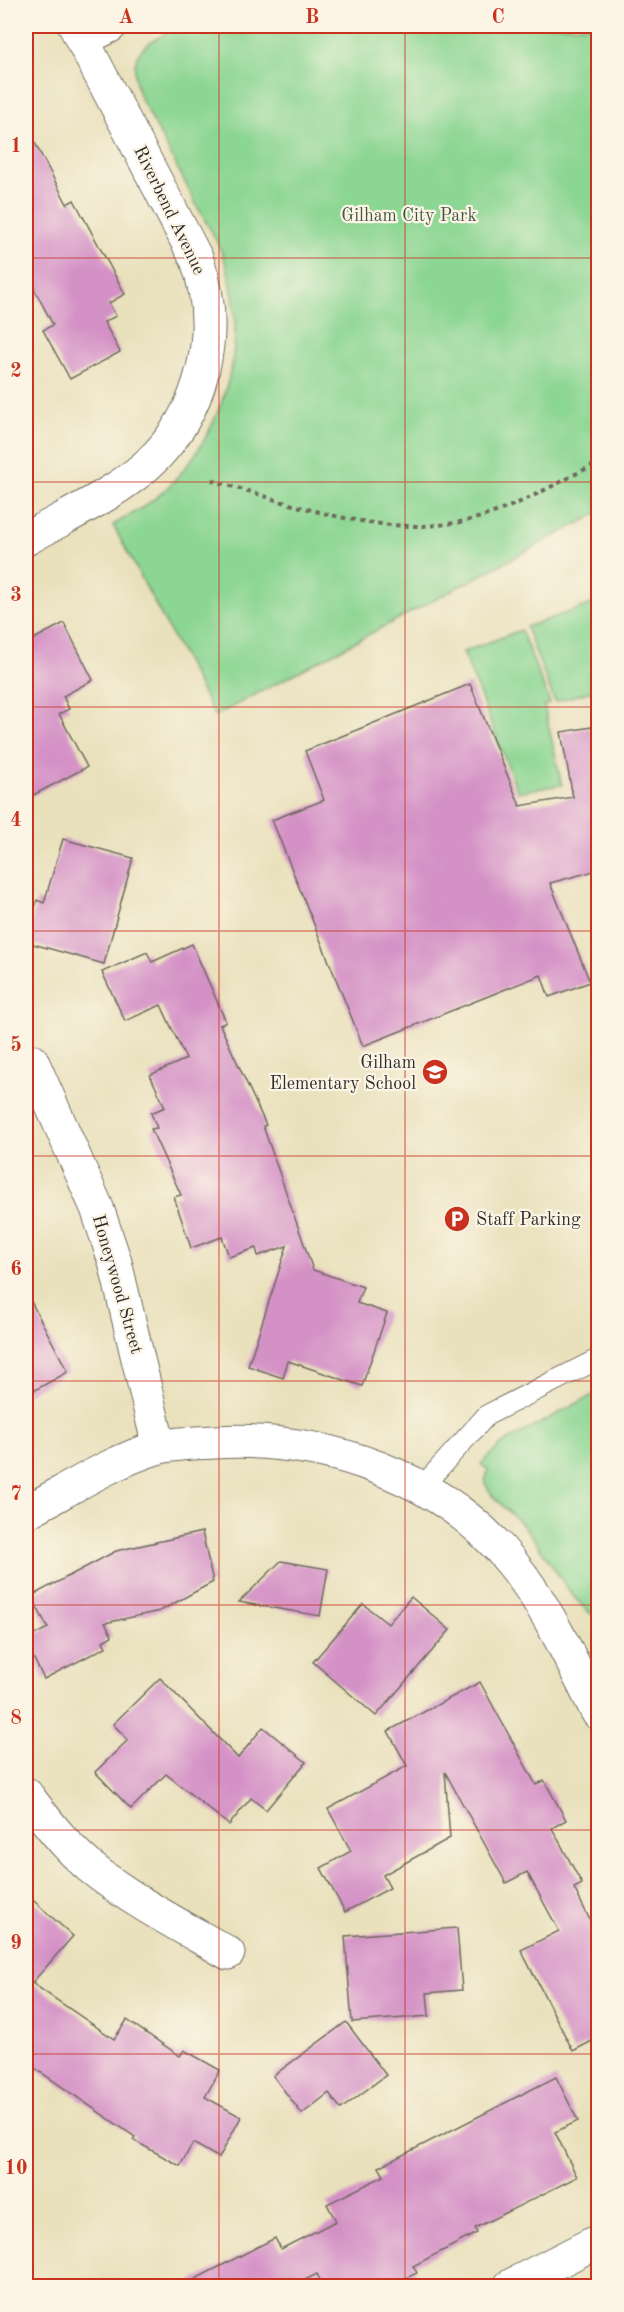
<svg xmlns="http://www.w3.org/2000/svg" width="624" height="2312" font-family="'Old Standard TT',serif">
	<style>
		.green { fill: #8cd693; stroke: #5c805f; stroke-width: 1.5 }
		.building { fill: #d491c6 }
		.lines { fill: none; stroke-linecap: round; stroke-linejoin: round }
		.lane-casing { stroke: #6e6a5e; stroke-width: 22 }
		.street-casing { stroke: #6e6a5e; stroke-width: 35 }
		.path { stroke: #6e6a5e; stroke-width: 4; stroke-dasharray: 4.5 4.5; stroke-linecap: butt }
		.lane { stroke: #fff; stroke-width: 20 }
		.street { stroke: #fff; stroke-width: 33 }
		.grid { fill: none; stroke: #c8321e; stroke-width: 1.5; stroke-opacity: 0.55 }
		.labels { text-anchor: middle; stroke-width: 4.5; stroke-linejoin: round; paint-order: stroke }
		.street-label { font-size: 18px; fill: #2b2b2b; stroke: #fcf5e5 }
		.park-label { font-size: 18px; fill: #435645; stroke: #fcf5e5 }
		.poi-label { font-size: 18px; fill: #2b2b2b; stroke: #fcf5e5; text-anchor: end }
		.neatline { fill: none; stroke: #c8321e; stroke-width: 2 }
		.grid-label { font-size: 20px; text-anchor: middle; font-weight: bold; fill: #c8321e }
	</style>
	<rect width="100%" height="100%" fill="#fcf5e5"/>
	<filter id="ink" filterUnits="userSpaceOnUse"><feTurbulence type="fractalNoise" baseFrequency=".0167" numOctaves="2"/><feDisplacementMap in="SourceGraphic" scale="12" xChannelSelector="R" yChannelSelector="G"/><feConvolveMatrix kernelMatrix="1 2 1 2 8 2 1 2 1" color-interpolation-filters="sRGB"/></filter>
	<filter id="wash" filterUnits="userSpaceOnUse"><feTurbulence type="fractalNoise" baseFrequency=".008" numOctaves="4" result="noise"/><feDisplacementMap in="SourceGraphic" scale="24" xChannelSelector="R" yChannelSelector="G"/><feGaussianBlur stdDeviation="1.35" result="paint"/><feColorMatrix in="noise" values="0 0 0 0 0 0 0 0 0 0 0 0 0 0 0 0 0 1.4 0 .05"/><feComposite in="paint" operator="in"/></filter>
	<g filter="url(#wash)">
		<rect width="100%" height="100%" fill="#e9e0bc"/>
		<g class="green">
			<path d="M181,26H598V513L215,716L113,525C132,514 150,504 166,489C227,431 253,333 222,253C215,235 203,218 194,200C176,165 158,130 139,95C125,50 145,44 181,26Z"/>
			<polygon points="598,602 598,689 555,702 526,627"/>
			<polygon points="521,630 550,703 544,706 562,785 518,792 463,652"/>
			<path d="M598,1392V1617C574,1609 545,1550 525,1528C512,1513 493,1501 485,1483L488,1470L481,1464L503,1443Z"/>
		</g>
		<g id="blocks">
			<g class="building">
				<polygon points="26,126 67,204 74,200 125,294 109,303 116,316 104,322 120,352 70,379 43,330 53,325 26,273"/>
				<polygon points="64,623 93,680 63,696 69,709 59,714 87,767 26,799 26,643"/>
				<polygon points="470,684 520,806 573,797 561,732 598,726 598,870 550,883 590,982 549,997 541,975 363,1046 272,820 324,800 305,751"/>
				<polygon points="63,839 133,858 104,964 26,942 37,900 44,903"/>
				<polygon points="192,944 226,1022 220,1025 266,1125 263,1126 313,1270 363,1287 357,1303 387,1313 362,1386 288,1361 283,1378 248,1366 287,1246 258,1256 256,1248 229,1257 222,1237 191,1248 174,1197 181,1195 151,1129 157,1128 151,1113 165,1107 150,1075 186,1059 161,1005 125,1021 102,972 147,952 152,962"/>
				<polygon points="26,1292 68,1372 26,1395"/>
				<polygon points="202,1532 213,1582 160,1611 105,1623 112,1636 103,1641 106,1647 44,1679 26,1643 26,1639 48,1628 31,1596 116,1551"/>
				<polygon points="281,1561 328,1569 320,1616 239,1602"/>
				<polygon points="411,1597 450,1630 376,1716 313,1662 363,1604 388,1624"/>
				<polygon points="160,1678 238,1758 263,1727 306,1762 266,1810 251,1798 229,1825 166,1774 131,1809 95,1772 128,1740 113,1724"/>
				<polygon points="480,1682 536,1785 544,1780 566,1820 552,1828 582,1884 574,1888 598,1936 598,2038 573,2051 521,1950 559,1931 527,1872 506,1883 445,1772 450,1838 383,1875 390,1888 345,1912 321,1868 351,1851 328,1809 407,1766 388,1731"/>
				<polygon points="26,1894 73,1936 32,1983 114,2039 127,2020 180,2056 184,2050 220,2070 205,2097 241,2117 219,2158 193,2143 180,2166 133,2140 135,2137 26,2062"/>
				<polygon points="457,1928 462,1990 427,1993 429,2016 352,2022 345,1936"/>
				<polygon points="346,2022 386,2075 341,2109 329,2093 302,2114 273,2076"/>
				<polygon points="556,2077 578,2121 555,2132 577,2177 475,2228 477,2233 413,2266 417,2273 389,2286 323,2286 317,2274 293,2286 182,2286 275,2238 281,2249 336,2221 327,2204 384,2176 379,2167"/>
			</g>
		</g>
	</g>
	<g filter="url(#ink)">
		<use href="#blocks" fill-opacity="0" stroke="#6e6a5e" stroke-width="1.5"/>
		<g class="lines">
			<g class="lane-casing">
				<polyline id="lane" points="423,1490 431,1477 487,1415 598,1359"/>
			</g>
			<g class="street-casing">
				<g id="street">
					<polyline points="82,40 110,26"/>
					<path d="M26,539C66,516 112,496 147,465C204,413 222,331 197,260L75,26"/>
					<polyline points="32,1061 97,1208 115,1262 159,1447"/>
					<path d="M26,1512C68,1490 111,1462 156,1448C174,1443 197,1443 215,1442C323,1436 443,1476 512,1563C548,1607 572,1663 598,1713"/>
					<path d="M26,1794C45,1819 65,1846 90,1867C132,1901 181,1926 228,1953"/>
					<polyline points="510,2286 598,2241"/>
				</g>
			</g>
			<path class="path" d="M212,480C232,487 253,492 273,499C346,521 421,540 496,512C531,499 564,479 598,463"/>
			<use href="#lane" class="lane"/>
			<use href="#street" class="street"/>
		</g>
	</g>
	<path class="grid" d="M219,26V2286M405,26V2286M26,258H598M26,482H598M26,707H598M26,931H598M26,1156H598M26,1381H598M26,1605H598M26,1830H598M26,2054H598"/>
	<defs>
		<g id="school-disc" transform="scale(1.35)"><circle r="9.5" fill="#c8321e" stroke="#fcf5e5"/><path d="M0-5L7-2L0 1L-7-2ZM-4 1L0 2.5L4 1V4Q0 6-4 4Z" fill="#fff"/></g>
		<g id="parking-disc" transform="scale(1.35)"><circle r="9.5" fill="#c8321e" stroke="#fcf5e5"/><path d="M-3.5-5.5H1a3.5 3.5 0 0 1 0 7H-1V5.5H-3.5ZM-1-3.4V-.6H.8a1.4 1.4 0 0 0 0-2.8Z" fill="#fff"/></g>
	</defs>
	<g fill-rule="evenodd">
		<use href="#school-disc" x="435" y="1072"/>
		<use href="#parking-disc" x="457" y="1219"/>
	</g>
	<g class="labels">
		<g class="street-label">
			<text transform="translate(170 210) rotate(64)" y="6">Riverbend Avenue</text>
			<text transform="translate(118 1284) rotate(74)" y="6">Honeywood Street</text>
		</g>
		<g class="park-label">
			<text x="409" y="221">Gilham City Park</text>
		</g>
		<g class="poi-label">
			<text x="416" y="1068">Gilham<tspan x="416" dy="21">Elementary School</tspan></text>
			<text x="476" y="1225" text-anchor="start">Staff Parking</text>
		</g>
	</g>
	<rect width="624" height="2312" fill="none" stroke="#fcf5e5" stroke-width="66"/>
	<rect x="33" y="33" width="558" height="2246" class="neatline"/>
	<g class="grid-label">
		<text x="126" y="23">A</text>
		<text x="312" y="23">B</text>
		<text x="498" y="23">C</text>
		<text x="16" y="152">1</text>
		<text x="16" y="377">2</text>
		<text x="16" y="601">3</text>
		<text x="16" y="826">4</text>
		<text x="16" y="1051">5</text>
		<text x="16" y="1275">6</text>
		<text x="16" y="1500">7</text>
		<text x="16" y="1724">8</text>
		<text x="16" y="1949">9</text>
		<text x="16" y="2174">10</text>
	</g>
</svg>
